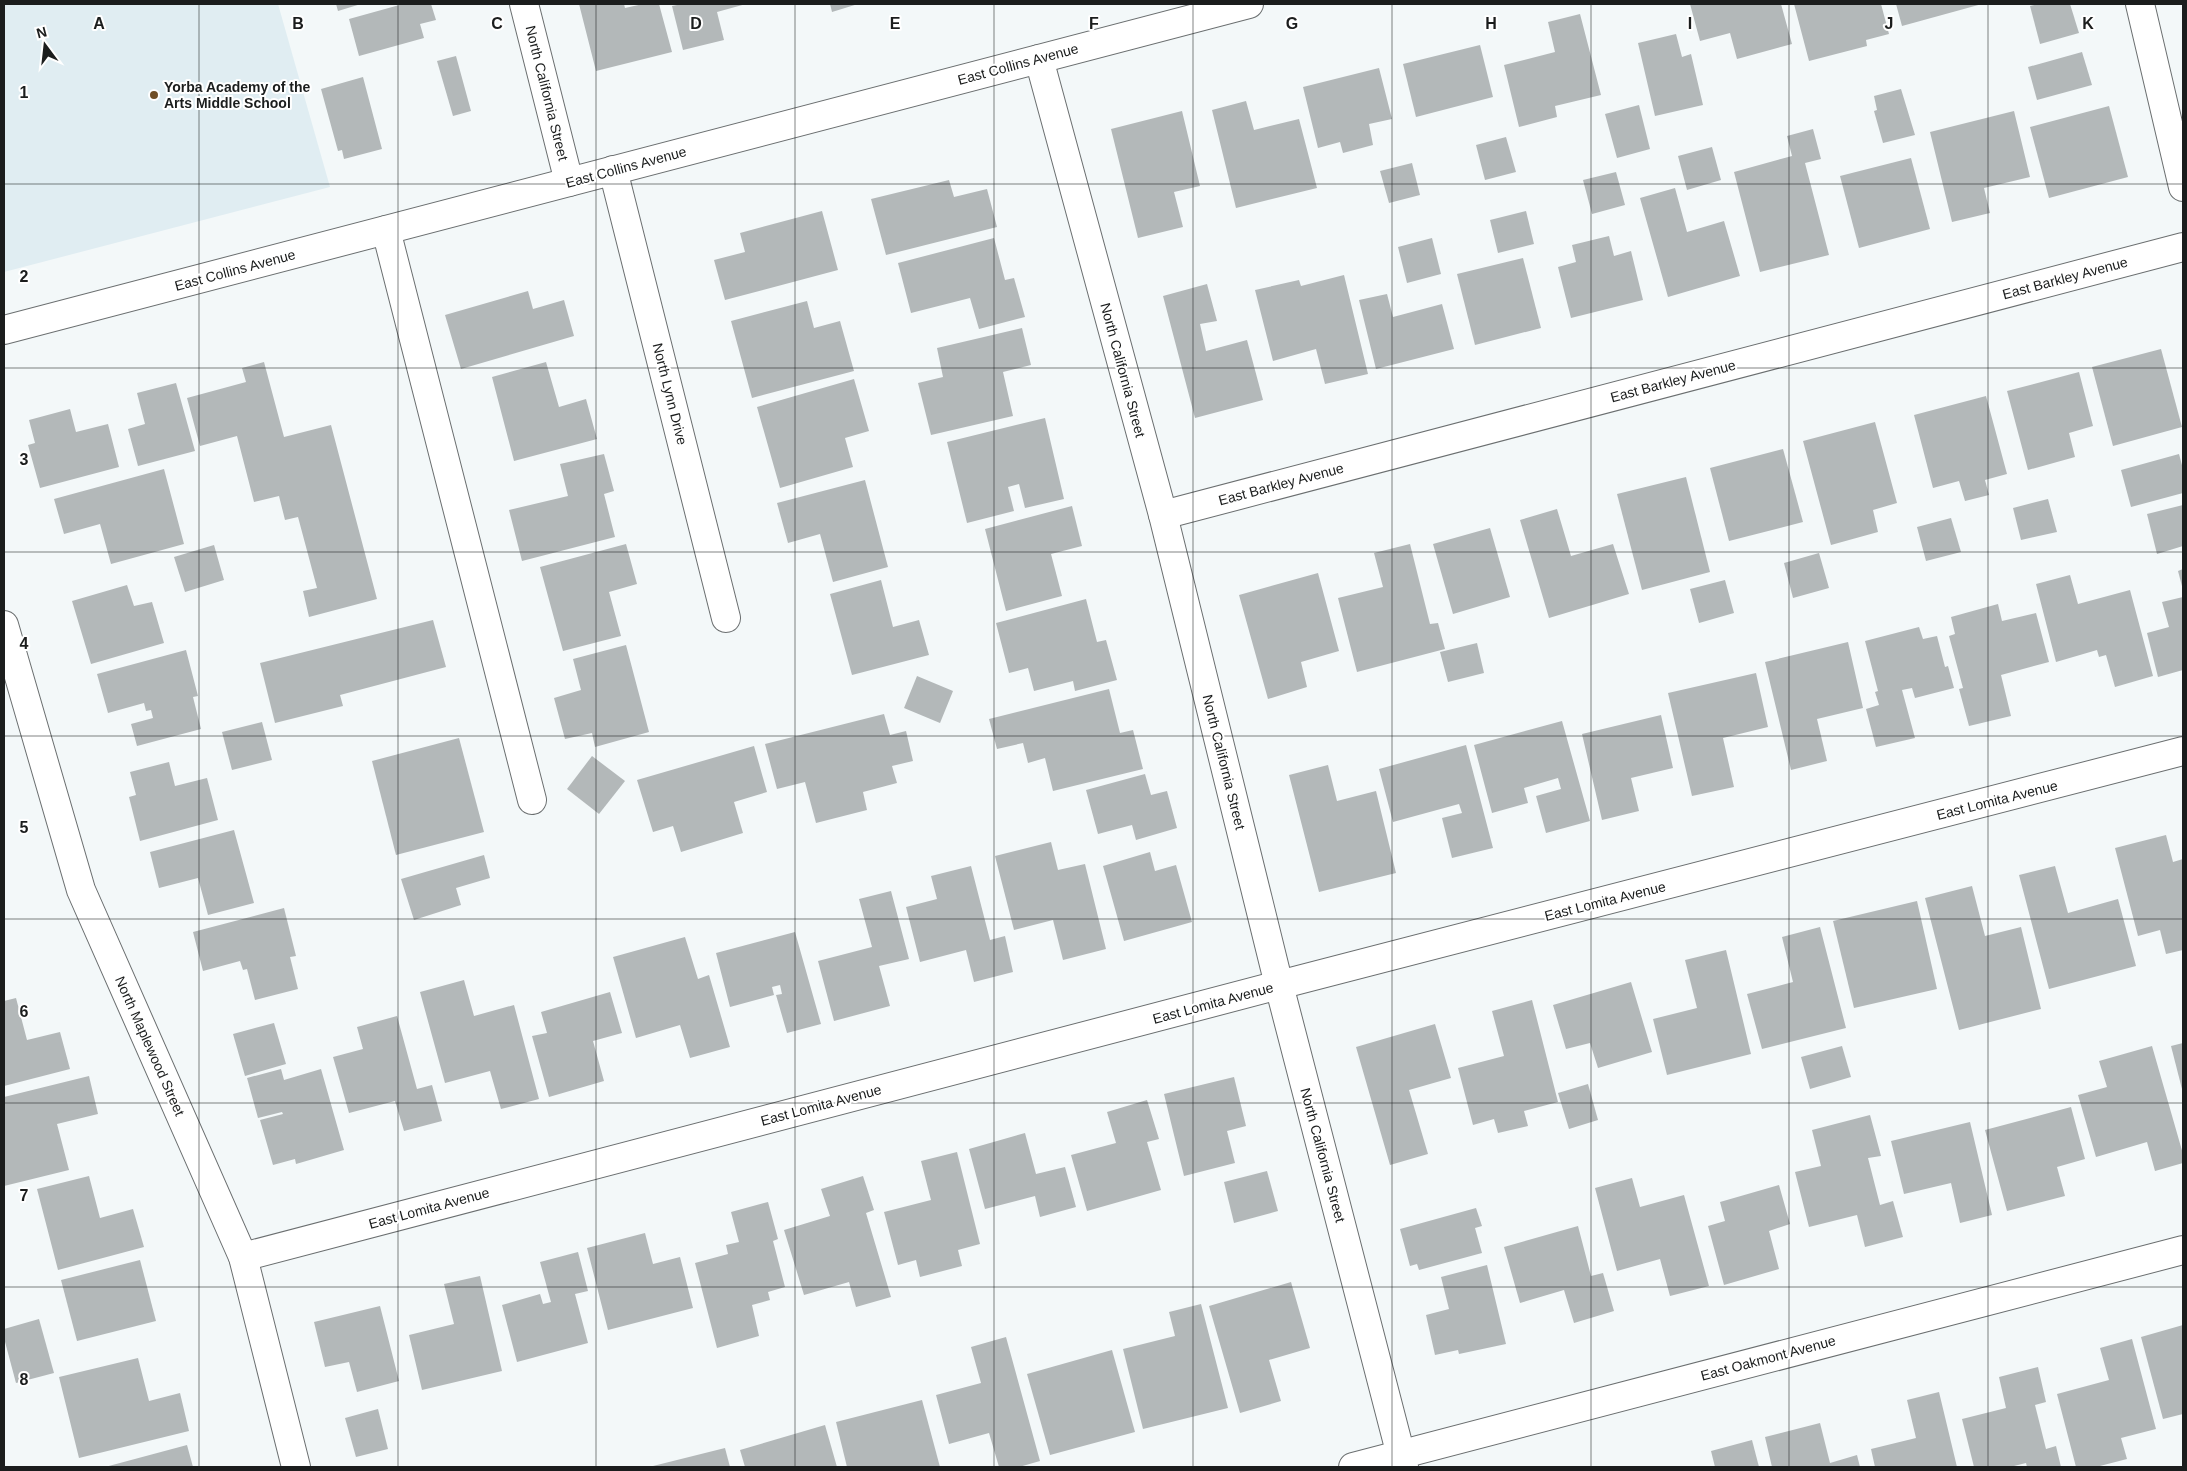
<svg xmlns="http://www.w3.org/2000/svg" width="2187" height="1471" font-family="Helvetica,sans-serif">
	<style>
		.built { fill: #e0edf2 }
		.building { fill: #b3b8b9 }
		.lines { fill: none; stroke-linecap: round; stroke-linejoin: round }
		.street-casing { stroke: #6b6f70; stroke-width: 30 }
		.secondary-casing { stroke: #6b6f70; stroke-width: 30 }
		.street { stroke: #fff; stroke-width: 28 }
		.secondary { stroke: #fff; stroke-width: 28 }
		.grid { fill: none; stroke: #1b1d1d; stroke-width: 1; stroke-opacity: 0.55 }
		.poi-dot { fill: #704e26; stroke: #fff; stroke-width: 2 }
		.labels { text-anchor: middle; stroke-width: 4; stroke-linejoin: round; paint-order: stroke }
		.street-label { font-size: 14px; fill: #1b1d1d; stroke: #fff }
		.poi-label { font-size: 14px; font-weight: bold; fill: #1b1d1d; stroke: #fff; text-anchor: start }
		.grid-label { font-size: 16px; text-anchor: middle; font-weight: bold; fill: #1b1d1d; stroke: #fff; stroke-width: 4; stroke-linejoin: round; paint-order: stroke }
	</style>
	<rect width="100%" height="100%" fill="#f3f8f9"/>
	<polygon class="built" points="4,4 278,4 330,187 4,272"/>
	<g class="building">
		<polygon points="336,4 361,4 338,11"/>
		<polygon points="403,4 431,4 436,20 420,24 424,38 359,56 349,19"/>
		<polygon points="579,4 624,4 625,8 643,4 659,4 672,52 596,71"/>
		<polygon points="682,4 746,4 717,12 724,40 683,50 672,6"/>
		<polygon points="830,4 858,4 832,12"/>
		<polygon points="1690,4 1781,4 1792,44 1737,59 1730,33 1700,41"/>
		<polygon points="1794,4 1881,4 1889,34 1866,40 1867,46 1809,61"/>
		<polygon points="1896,4 1982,4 1902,26"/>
		<polygon points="2039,4 2070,4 2079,33 2040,44 2030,6"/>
		<polygon points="1580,14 1601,95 1555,106 1557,117 1519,127 1504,65 1555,52 1548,22"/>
		<polygon points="1676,34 1682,57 1691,54 1703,105 1655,116 1638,43"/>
		<polygon points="1480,45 1493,97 1416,117 1403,64"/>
		<polygon points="2082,52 2092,85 2037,100 2028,67"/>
		<polygon points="456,56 471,111 453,116 437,61"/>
		<polygon points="1379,68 1392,119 1369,124 1373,145 1343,153 1340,142 1318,148 1303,87"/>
		<polygon points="363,77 382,149 344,159 342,150 338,151 321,89"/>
		<polygon points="1901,89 1915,135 1883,143 1874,111 1877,110 1874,96"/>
		<polygon points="1246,101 1254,130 1299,119 1317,188 1236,208 1212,110"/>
		<polygon points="1639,105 1650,149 1617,158 1605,114"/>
		<polygon points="2109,106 2128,177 2049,198 2030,127"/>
		<polygon points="1182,111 1200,186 1174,192 1183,227 1138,238 1111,129"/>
		<polygon points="2014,111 2030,177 1984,188 1990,213 1952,222 1930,132"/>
		<polygon points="1813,129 1821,159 1805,163 1829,255 1760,272 1734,172 1792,156 1787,136"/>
		<polygon points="1506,137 1516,172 1485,180 1476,145"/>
		<polygon points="1712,147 1721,180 1687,190 1678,156"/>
		<polygon points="1911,158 1930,229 1859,248 1840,176"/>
		<polygon points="1412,163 1420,195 1389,203 1380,171"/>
		<polygon points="1616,172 1625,205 1592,214 1583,180"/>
		<polygon points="949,180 954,197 987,189 997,227 886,255 871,199"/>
		<polygon points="1675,188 1687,232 1724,221 1740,276 1668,297 1640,198"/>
		<polygon points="822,211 838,270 725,300 714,260 745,252 740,233"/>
		<polygon points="1526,211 1534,244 1498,253 1490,220"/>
		<polygon points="1609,236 1614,256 1631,251 1643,300 1571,318 1558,267 1576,262 1572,245"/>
		<polygon points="994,238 1005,280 1014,278 1025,317 979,329 970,298 911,313 898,263"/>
		<polygon points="1432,238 1441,274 1407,283 1398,247"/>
		<polygon points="1523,258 1541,328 1475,345 1457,274"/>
		<polygon points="1344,275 1368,374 1325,384 1316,349 1273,361 1255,290 1299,280 1301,286"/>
		<polygon points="1207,284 1217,321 1200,324 1206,351 1247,340 1263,400 1195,418 1163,296"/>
		<polygon points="528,291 533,309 564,300 574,336 461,369 445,315"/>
		<polygon points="1387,294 1393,317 1442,304 1454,349 1376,369 1359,300"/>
		<polygon points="807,301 814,328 840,321 854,371 752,398 731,321"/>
		<polygon points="1022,328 1031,365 1003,372 1013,416 931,435 918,383 943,377 937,348"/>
		<polygon points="2161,349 2182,427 2113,446 2092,367"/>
		<polygon points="264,362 284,437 331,425 377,599 309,617 303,591 317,588 298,517 285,520 279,496 254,502 237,436 200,446 187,398 246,382 242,368"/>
		<polygon points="546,362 559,407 586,399 597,439 514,461 492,377"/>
		<polygon points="2079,372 2093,426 2069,433 2075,457 2028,470 2007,391"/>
		<polygon points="854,379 869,431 845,438 853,467 780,488 757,407"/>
		<polygon points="176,383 195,451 138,466 128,429 145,424 137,393"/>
		<polygon points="1986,396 2007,474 1985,480 1989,495 1965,501 1959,481 1933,488 1914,415"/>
		<polygon points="70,409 76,432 108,424 119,467 40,488 28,445 35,443 29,420"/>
		<polygon points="1045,418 1064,499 1025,508 1019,484 1008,487 1014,511 967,523 947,442"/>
		<polygon points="1875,422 1897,503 1873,510 1878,532 1831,545 1803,441"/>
		<polygon points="1783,449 1803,522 1729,541 1710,468"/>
		<polygon points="604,454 614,491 604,494 615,537 522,561 509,510 568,496 560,464"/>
		<polygon points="2179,454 2183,469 2183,493 2131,507 2121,470"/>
		<polygon points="164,469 184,544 111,564 100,524 64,534 54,499"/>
		<polygon points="1686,477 1710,572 1642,590 1617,494"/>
		<polygon points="865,480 888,567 833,582 820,534 788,543 777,503"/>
		<polygon points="2048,499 2057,532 2021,540 2013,508"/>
		<polygon points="2183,505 2183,546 2157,554 2147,514"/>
		<polygon points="1072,506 1082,546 1051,554 1062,596 1006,611 985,529"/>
		<polygon points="1557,509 1571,556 1613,544 1629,594 1549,618 1520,520"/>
		<polygon points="1951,518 1961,552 1926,561 1917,527"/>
		<polygon points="1490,528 1510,597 1453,614 1433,544"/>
		<polygon points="626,544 637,584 609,592 621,636 563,651 540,567"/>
		<polygon points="1410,544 1430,624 1438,623 1445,649 1357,672 1338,598 1383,587 1374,553"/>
		<polygon points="214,545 224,580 185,592 174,557"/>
		<polygon points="1819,553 1829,588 1793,598 1784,563"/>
		<polygon points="2183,569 2183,590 2178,571"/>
		<polygon points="1318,573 1339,651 1301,662 1307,687 1268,699 1239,595"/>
		<polygon points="2070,575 2078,604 2130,590 2153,676 2115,687 2106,655 2099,657 2097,650 2056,662 2036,584"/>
		<polygon points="881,580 893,627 919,620 929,655 852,675 830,594"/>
		<polygon points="1725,580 1734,613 1699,623 1690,589"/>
		<polygon points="127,585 134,606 152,602 164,643 91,664 72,601"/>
		<polygon points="2183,597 2183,670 2158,677 2147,633 2169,627 2162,602"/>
		<polygon points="1086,599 1097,642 1106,640 1117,680 1075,691 1073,681 1034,691 1028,668 1009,673 996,623"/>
		<polygon points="1998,604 2002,621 2036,613 2049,662 2001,675 2011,716 1969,726 1959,689 1963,688 1949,636 1955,634 1951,617"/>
		<polygon points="433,620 446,667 340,695 343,706 275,723 260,663"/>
		<polygon points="1919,627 1923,639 1937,636 1945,667 1948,666 1954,688 1915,698 1912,688 1902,690 1915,738 1876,747 1866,709 1879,705 1875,692 1878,691 1865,641"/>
		<polygon points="1848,642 1863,708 1817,719 1827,761 1791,770 1765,662"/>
		<polygon points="1477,643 1484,673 1448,682 1440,652"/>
		<polygon points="626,645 649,732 595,747 592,733 565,739 554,698 581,690 573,659"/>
		<polygon points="186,650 198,696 193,697 201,729 137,746 131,724 153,718 151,710 146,711 144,703 108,713 97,674"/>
		<polygon points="1756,673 1768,727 1723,738 1734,787 1692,796 1668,693"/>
		<polygon points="917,676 953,691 940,723 904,708"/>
		<polygon points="1109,689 1120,733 1133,730 1143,769 1053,791 1045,758 1028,763 1023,743 997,749 989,719"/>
		<polygon points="884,714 890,735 906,731 913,761 892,766 897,783 863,792 867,810 816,823 805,782 777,789 765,744"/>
		<polygon points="1661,715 1673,768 1631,778 1639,811 1602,820 1582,734"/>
		<polygon points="1562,721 1590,821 1546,833 1536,796 1561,789 1558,778 1524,788 1528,803 1492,813 1474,745"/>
		<polygon points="262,722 272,760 232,770 222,732"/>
		<polygon points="459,738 484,832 396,855 372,761"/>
		<polygon points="1466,745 1493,848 1452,858 1442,818 1462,813 1459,804 1393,822 1379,769"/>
		<polygon points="754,746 767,792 734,802 743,833 681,852 673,826 653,832 637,780"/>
		<polygon points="592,756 625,781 599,814 567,789"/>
		<polygon points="169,762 175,786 207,778 218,820 140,841 129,797 136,795 130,772"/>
		<polygon points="1328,765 1337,801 1376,791 1396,873 1319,892 1289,775"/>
		<polygon points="1145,774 1151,795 1167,791 1177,828 1136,840 1132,825 1098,834 1086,790"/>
		<polygon points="234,830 254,903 208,915 198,878 159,888 150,852"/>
		<polygon points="2166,835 2173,862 2183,859 2183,950 2166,954 2160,930 2138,936 2115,848"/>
		<polygon points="1051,842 1058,870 1085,864 1106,949 1063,960 1053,920 1014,930 995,856"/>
		<polygon points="1150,852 1155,871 1176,865 1192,922 1124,941 1103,866"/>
		<polygon points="484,855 490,878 456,888 461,905 414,920 401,879"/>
		<polygon points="971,866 990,940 1005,936 1013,972 974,982 966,950 920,962 906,907 937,899 931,876"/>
		<polygon points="2055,866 2068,913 2118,899 2136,966 2049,989 2019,875"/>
		<polygon points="1972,886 1985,936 2021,927 2041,1009 1959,1030 1925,898"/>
		<polygon points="891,891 909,959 879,966 890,1006 834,1021 818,961 872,947 859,899"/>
		<polygon points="1917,901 1937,989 1854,1008 1833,921"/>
		<polygon points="284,908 296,956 290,957 298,989 255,1000 247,969 243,970 240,961 203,971 193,932"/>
		<polygon points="1820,927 1846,1028 1762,1049 1747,994 1793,982 1782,937"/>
		<polygon points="795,932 821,1024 787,1033 776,995 782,994 780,985 772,987 774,995 730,1007 716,953"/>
		<polygon points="685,937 698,979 709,975 730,1047 690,1058 680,1025 636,1038 613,957"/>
		<polygon points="1726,950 1751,1054 1667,1075 1653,1019 1697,1008 1685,960"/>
		<polygon points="464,980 474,1016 514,1005 539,1099 501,1109 490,1071 445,1083 420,992"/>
		<polygon points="1631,982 1652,1052 1598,1068 1590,1043 1566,1049 1553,1005"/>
		<polygon points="610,992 622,1033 593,1041 604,1081 549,1097 532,1036 547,1033 541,1012"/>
		<polygon points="16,998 27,1040 60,1032 70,1069 4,1086 4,1001"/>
		<polygon points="1532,1000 1558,1102 1524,1111 1528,1126 1498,1133 1494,1119 1473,1125 1458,1068 1504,1056 1492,1011"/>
		<polygon points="397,1016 417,1089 432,1085 442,1121 404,1131 395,1101 349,1113 333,1057 363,1049 357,1027"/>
		<polygon points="274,1023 286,1064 245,1076 233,1034"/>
		<polygon points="1435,1024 1451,1078 1409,1090 1428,1154 1390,1165 1356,1047"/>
		<polygon points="2183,1043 2183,1093 2171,1046"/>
		<polygon points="1842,1046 1851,1077 1810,1089 1801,1057"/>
		<polygon points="2152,1046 2183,1154 2183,1163 2155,1171 2147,1142 2096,1157 2078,1095 2107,1087 2099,1061"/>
		<polygon points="281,1069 284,1080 321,1069 344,1150 296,1164 295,1159 273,1165 260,1120 283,1114 282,1112 258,1118 247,1078"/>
		<polygon points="89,1076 98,1114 57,1124 69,1170 4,1186 4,1097"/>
		<polygon points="1234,1077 1246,1126 1227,1131 1235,1163 1184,1176 1164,1094"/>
		<polygon points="1588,1084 1598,1120 1569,1129 1558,1093"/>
		<polygon points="1147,1100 1159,1139 1147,1142 1161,1190 1087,1211 1071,1155 1116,1143 1107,1112"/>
		<polygon points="2071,1107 2085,1159 2057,1167 2065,1196 2007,1211 1985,1130"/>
		<polygon points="1870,1115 1881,1156 1868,1158 1880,1205 1893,1201 1903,1237 1865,1247 1857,1215 1809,1227 1795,1172 1821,1166 1812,1130"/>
		<polygon points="1970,1122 1992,1215 1960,1223 1951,1183 1904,1194 1891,1141"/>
		<polygon points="1025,1133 1036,1174 1065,1167 1076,1207 1040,1217 1035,1196 985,1209 969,1149"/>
		<polygon points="957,1152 980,1244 958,1250 962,1266 920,1277 916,1260 898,1265 884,1212 931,1200 921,1161"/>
		<polygon points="1267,1171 1278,1211 1234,1223 1224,1182"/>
		<polygon points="89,1176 100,1218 133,1209 144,1247 58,1270 37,1189"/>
		<polygon points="863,1176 874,1210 866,1213 891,1297 856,1307 849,1282 804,1295 784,1230 830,1216 821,1189"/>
		<polygon points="1632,1178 1640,1207 1684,1195 1709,1286 1670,1296 1660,1259 1617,1271 1595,1188"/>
		<polygon points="1779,1185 1790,1224 1769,1231 1779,1269 1724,1285 1708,1226 1725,1221 1720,1202"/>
		<polygon points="768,1202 778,1239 773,1241 785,1287 768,1292 770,1300 752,1305 759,1336 717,1348 695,1263 728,1254 726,1245 739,1242 731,1212"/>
		<polygon points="1476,1208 1482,1226 1475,1228 1482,1253 1419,1270 1417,1264 1410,1266 1400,1229"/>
		<polygon points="1578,1226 1591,1276 1603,1273 1614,1311 1574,1323 1564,1290 1520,1303 1504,1247"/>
		<polygon points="645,1233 653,1264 680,1257 693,1308 608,1330 587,1248"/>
		<polygon points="578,1252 588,1291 575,1294 588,1343 517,1362 502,1305 540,1294 543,1304 551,1302 540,1262"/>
		<polygon points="140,1260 156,1321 77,1341 61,1280"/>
		<polygon points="1487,1265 1506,1344 1459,1354 1458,1350 1435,1355 1426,1315 1449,1309 1441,1277"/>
		<polygon points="480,1276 502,1371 422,1390 409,1335 454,1324 444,1284"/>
		<polygon points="1291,1282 1310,1348 1269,1360 1281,1401 1240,1413 1209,1306"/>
		<polygon points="1201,1304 1228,1408 1143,1429 1123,1349 1175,1336 1169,1312"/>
		<polygon points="380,1306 399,1381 357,1392 349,1362 325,1367 314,1322"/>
		<polygon points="39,1319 54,1373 16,1383 4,1338 4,1329"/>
		<polygon points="2183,1325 2183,1414 2163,1419 2141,1337"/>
		<polygon points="1006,1337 1040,1461 1019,1467 999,1467 989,1433 949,1444 936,1395 981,1383 971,1347"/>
		<polygon points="2132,1339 2156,1429 2121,1438 2127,1459 2096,1467 2076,1467 2057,1394 2109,1380 2100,1348"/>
		<polygon points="1112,1350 1135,1432 1050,1455 1027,1374"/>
		<polygon points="138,1358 149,1401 180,1393 189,1431 79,1458 59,1377"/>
		<polygon points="2038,1367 2046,1402 2035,1405 2046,1449 2056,1446 2061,1467 2027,1467 2026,1463 2010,1467 1974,1467 1962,1419 2006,1408 1999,1377"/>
		<polygon points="1939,1392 1957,1467 1875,1467 1871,1449 1916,1438 1907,1400"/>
		<polygon points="922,1400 940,1467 847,1467 836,1422"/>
		<polygon points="378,1409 388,1449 356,1457 345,1418"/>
		<polygon points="1820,1423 1830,1463 1857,1455 1860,1467 1772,1467 1765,1437"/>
		<polygon points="825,1425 837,1467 745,1467 740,1450"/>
		<polygon points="1752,1440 1759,1467 1715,1467 1711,1451"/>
		<polygon points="187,1445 193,1467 105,1467"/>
		<polygon points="725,1448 730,1467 649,1467"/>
	</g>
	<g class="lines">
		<g class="street-casing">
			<g id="street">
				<polyline points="524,4 569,182"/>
				<polyline points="2140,4 2183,187"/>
				<polyline points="1039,59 1163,515 1279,985 1404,1467"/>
				<polyline points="613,170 726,618"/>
				<polyline points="386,230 532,800"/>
				<polyline points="1163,515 2183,247"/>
				<polyline points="4,625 81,890 243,1257 296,1467"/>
				<polyline points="243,1257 1279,985 2183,751"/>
				<polyline points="1353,1467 2183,1250"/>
			</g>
		</g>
		<g class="secondary-casing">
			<polyline id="secondary" points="4,330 1249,4"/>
		</g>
		<use href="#street" class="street"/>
		<use href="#secondary" class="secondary"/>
	</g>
	<path class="grid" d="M199,4V1467M398,4V1467M596,4V1467M795,4V1467M994,4V1467M1193,4V1467M1392,4V1467M1591,4V1467M1789,4V1467M1988,4V1467M4,184H2183M4,368H2183M4,552H2183M4,736H2183M4,919H2183M4,1103H2183M4,1287H2183"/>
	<circle class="poi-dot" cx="154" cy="95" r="5"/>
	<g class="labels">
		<g class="street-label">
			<text transform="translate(1018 64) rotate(-15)" y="5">East Collins Avenue</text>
			<text transform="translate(547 93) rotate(76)" y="5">North California Street</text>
			<text transform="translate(626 167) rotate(-15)" y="5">East Collins Avenue</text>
			<text transform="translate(235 270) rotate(-15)" y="5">East Collins Avenue</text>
			<text transform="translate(2065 278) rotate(-15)" y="5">East Barkley Avenue</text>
			<text transform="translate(1123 370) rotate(75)" y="5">North California Street</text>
			<text transform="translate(1673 381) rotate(-15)" y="5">East Barkley Avenue</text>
			<text transform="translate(670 394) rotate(76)" y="5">North Lynn Drive</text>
			<text transform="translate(1281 484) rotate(-15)" y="5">East Barkley Avenue</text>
			<text transform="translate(1224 762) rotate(76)" y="5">North California Street</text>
			<text transform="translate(1997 800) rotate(-14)" y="5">East Lomita Avenue</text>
			<text transform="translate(1605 901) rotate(-14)" y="5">East Lomita Avenue</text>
			<text transform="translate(1213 1003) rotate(-15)" y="5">East Lomita Avenue</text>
			<text transform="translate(150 1046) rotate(66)" y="5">North Maplewood Street</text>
			<text transform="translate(821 1105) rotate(-15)" y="5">East Lomita Avenue</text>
			<text transform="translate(1323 1155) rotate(75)" y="5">North California Street</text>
			<text transform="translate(429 1208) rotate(-15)" y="5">East Lomita Avenue</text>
			<text transform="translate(1768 1358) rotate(-15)" y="5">East Oakmont Avenue</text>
		</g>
		<g class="poi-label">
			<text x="164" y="92">Yorba Academy of the<tspan x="164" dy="16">Arts Middle School</tspan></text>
		</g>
	</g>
	<g class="grid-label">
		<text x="99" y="29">A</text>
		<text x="298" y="29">B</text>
		<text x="497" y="29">C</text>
		<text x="696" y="29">D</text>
		<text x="895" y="29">E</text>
		<text x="1094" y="29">F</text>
		<text x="1292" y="29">G</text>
		<text x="1491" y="29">H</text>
		<text x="1690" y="29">I</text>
		<text x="1889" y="29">J</text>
		<text x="2088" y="29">K</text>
		<text x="24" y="98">1</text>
		<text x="24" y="282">2</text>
		<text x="24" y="465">3</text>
		<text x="24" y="649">4</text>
		<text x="24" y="833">5</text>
		<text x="24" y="1017">6</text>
		<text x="24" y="1201">7</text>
		<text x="24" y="1385">8</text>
	</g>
	<rect width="2187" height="1471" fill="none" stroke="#1b1d1d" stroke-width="10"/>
	<g transform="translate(45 45) rotate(345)" stroke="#ffffff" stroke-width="4" paint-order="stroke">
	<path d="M0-4L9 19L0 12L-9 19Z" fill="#1b1d1d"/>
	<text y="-8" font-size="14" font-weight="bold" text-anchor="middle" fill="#1b1d1d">N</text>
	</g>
</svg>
